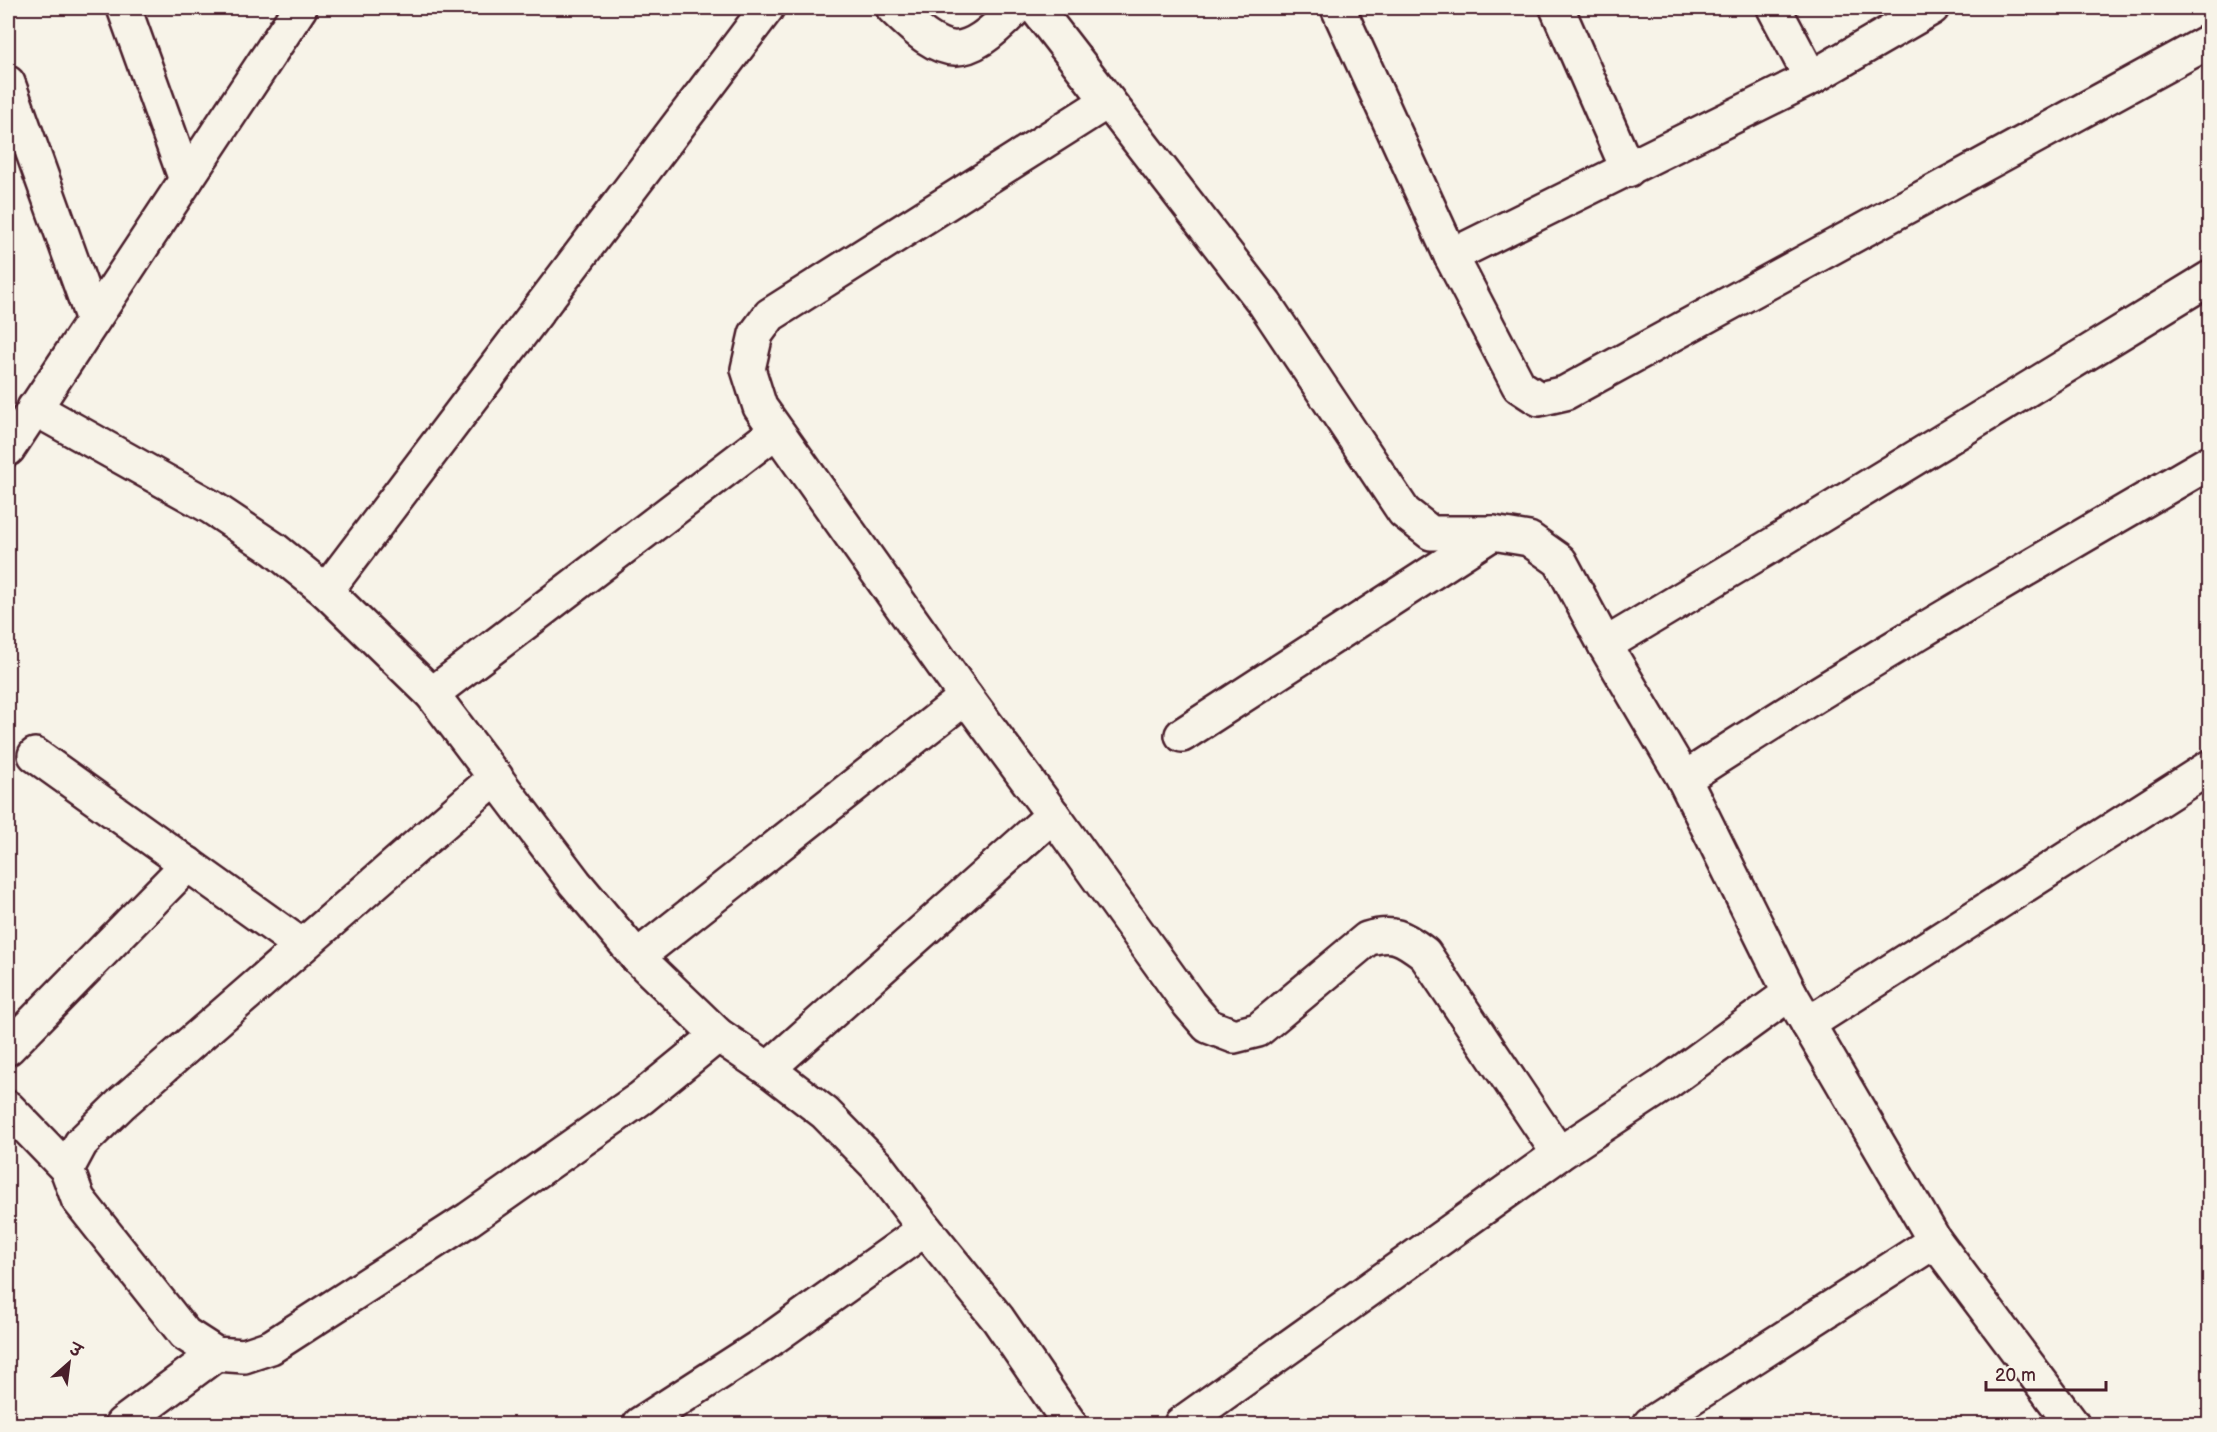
<svg xmlns="http://www.w3.org/2000/svg" width="2217" height="1432" font-family="'Balsamiq Sans','Playpen Sans Deva',sans-serif">
	<style>
		.lines { fill: none; stroke-linecap: round; stroke-linejoin: round }
		.minor-casing { stroke: #4a1f2b; stroke-width: 38 }
		.tertiary-casing { stroke: #4a1f2b; stroke-width: 38 }
		.minor { stroke: #f7f3e8; stroke-width: 33 }
		.tertiary { stroke: #f7f3e8; stroke-width: 33 }
	</style>
	<rect width="100%" height="100%" fill="#f7f3e8"/>
	<filter id="ink" filterUnits="userSpaceOnUse"><feTurbulence type="fractalNoise" baseFrequency=".0167" numOctaves="2"/><feDisplacementMap in="SourceGraphic" scale="12" xChannelSelector="R" yChannelSelector="G"/><feConvolveMatrix kernelMatrix="1 2 1 2 8 2 1 2 1" color-interpolation-filters="sRGB"/></filter>
	<g filter="url(#ink)">
		<g class="lines">
			<g class="minor-casing">
				<g id="minor">
					<polyline points="124,8 186,180"/>
					<path d="M893,8C946,60 963,63 1016,8"/>
					<polyline points="1036,8 1265,304 1404,512 1431,533 1493,533 1529,539 1560,561 1605,645 1684,779 1790,993 1935,1241 2072,1424"/>
					<polyline points="1338,8 1451,256 1519,386 1539,399 1565,393 2210,41"/>
					<polyline points="1557,8 1628,170"/>
					<polyline points="1774,8 1811,78"/>
					<polyline points="8,83 93,320"/>
					<polyline points="1451,256 1811,78 1932,8"/>
					<polyline points="34,408 211,507 274,549 326,591 432,694 575,883 637,957 718,1035 768,1069 825,1113 877,1166 925,1229 998,1319 1070,1424"/>
					<polyline points="326,591 767,8"/>
					<polyline points="1605,645 1784,538 2210,278"/>
					<polyline points="432,694 776,431"/>
					<polyline points="1182,735 1493,533"/>
					<polyline points="35,755 302,946"/>
					<polyline points="496,777 122,1103 81,1143 67,1169 78,1199 185,1334 216,1354 244,1356 271,1347 469,1219 641,1098 718,1035"/>
					<path d="M1684,779C1855,667 2033,565 2210,462"/>
					<polyline points="1053,815 966,697 760,407 748,369 756,334 770,315 1108,101"/>
					<polyline points="637,957 966,697"/>
					<polyline points="1808,1024 2210,767"/>
					<polyline points="8,1048 188,864"/>
					<path d="M768,1069L1053,815L1189,1004L1208,1026L1234,1036L1258,1030L1367,939C1393,931 1403,937 1424,953L1559,1154L1668,1082L1790,993"/>
					<polyline points="8,1108 67,1169"/>
					<polyline points="122,1424 216,1354"/>
					<polyline points="640,1424 764,1344 925,1229"/>
					<polyline points="1181,1424 1559,1154"/>
					<polyline points="1650,1424 1935,1241"/>
				</g>
			</g>
			<g class="tertiary-casing">
				<polyline id="tertiary" points="8,449 300,8"/>
			</g>
			<use href="#minor" class="minor"/>
			<use href="#tertiary" class="tertiary"/>
		</g>
	</g>
	<rect width="2217" height="1432" fill="none" stroke="#f7f3e8" stroke-width="30"/>
	<rect x="15" y="15" width="2187" height="1402" fill="none" stroke="#4a1f2b" stroke-width="2" filter="url(#ink)"/>
	<g transform="translate(69 1363) rotate(28)" stroke="#f7f3e8" stroke-width="4.5" paint-order="stroke">
	<path d="M0-4.5L10 22L0 15L-10 22Z" fill="#4a1f2b"/>
	<text y="-9" font-size="16" font-weight="bold" text-anchor="middle" fill="#4a1f2b">उ</text>
	</g>
	<path d="M1986 1381v9h120v-9" fill="none" stroke="#4a1f2b" stroke-width="3"/>
	<text x="1995" y="1381" font-size="18" fill="#4a1f2b" stroke="#f7f3e8" stroke-width="4.5" paint-order="stroke">20 m</text>
</svg>
